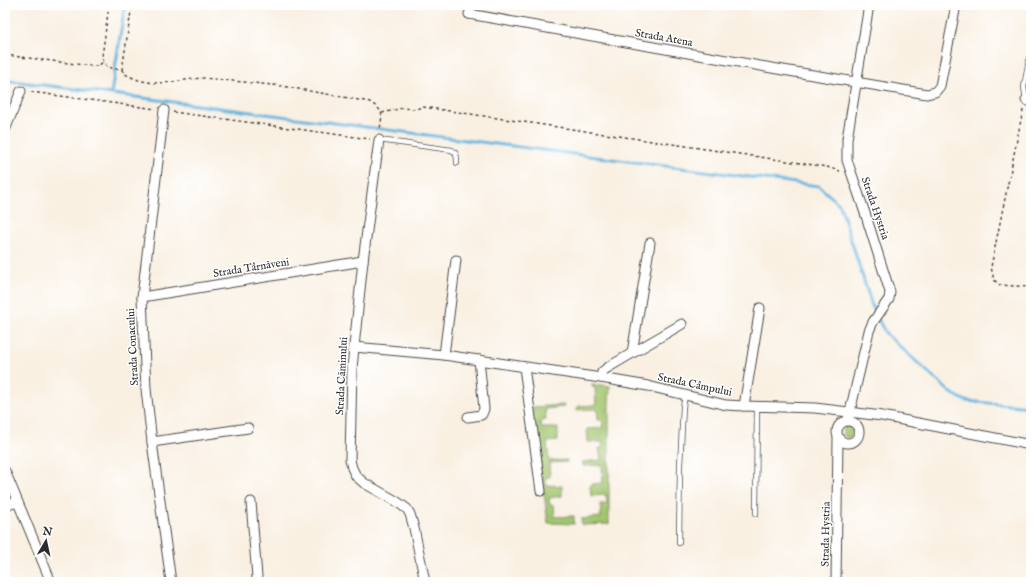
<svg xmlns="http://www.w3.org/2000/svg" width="1036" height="587" font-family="'IM FELL English',serif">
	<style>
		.green { fill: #a2c46d; stroke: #66784c }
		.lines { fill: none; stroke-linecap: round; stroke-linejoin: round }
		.stream { stroke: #66b5e0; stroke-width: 3 }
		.service-casing { stroke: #4a4946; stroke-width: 6 }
		.minor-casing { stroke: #4a4946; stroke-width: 11 }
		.path { stroke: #4a4946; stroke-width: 1.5; stroke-dasharray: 3 3; stroke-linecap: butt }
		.service { stroke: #fff; stroke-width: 4.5 }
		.minor { stroke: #fff; stroke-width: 9 }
		.labels { text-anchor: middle; stroke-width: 3; stroke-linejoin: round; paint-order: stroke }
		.street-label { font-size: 11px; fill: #2b2b2b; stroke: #fff }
	</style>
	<rect width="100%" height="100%" fill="#fff"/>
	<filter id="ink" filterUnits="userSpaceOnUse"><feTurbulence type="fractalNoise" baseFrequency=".025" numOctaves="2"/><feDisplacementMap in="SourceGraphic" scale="8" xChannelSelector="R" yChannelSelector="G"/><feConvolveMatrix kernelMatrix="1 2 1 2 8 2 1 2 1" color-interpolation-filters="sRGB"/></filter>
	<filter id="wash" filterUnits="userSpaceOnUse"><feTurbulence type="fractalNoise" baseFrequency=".012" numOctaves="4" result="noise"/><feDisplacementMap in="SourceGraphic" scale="16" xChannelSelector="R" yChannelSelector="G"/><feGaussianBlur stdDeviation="0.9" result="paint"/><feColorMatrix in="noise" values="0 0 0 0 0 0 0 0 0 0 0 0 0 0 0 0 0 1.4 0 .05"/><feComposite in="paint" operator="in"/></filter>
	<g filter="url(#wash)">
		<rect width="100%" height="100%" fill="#f9f0e2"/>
		<g class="green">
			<polygon points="592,384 610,386 609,406 609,524 582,525 581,519 601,517 600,504 607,504 606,495 591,496 590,486 592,484 603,483 602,465 583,466 582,462 601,460 599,448 603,448 602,442 588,442 587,429 602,428 603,420 598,420 597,409 576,410 576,408 578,408 579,406 596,405 595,387 592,387"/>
			<polygon points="564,405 564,407 545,409 546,420 540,421 541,428 558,428 558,441 547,442 549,461 567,460 567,462 549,463 550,477 545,478 546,485 562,486 562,496 549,498 550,505 554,505 555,517 574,516 574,524 548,523 532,407"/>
			<circle cx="848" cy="432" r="5.5"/>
		</g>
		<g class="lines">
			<g class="stream">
				<polyline points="5,80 819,186 840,205 872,306 876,314"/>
				<polyline points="111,94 125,5"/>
				<polyline points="878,319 886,334 951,393 966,401 1031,407"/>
			</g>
		</g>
	</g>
	<g filter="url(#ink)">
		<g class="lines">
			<g class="service-casing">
				<g id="service">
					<polyline points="1026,100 1024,87 1031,49"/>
					<path d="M379,140L452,150C457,153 457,157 457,163"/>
					<polyline points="756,514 757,406"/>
					<polyline points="679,543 680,466 683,407 685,395"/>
				</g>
			</g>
			<g class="minor-casing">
				<g id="minor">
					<polyline points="469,14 783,70 927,94 935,92 940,86 956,5"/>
					<polyline points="1026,100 1031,102"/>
					<polyline points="164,110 142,297 146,389 152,442 171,582"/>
					<polyline points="5,130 21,91"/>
					<polyline points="379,140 363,261 354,347 352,369 350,460 352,468 356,476 364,483 396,501 407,509 410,514 414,528 425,582"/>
					<polyline points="142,297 363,261"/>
					<polyline points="354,347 444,355 601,378 648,386 726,405 744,406 815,408 882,416 1031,445"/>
					<polyline points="632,353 650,243"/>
					<polyline points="444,355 456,260"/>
					<polyline points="524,367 541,491"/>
					<polyline points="601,378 602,372 607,368 682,324"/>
					<polyline points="744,406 760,308"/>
					<polyline points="468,417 481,415 482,414 484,409 479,360"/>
					<polyline points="848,420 869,331 873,322 889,299 890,292 866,216 847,160 847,139 869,5"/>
					<circle cx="848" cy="432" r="11"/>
					<polyline points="152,442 248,428"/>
					<polyline points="5,471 51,582"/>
					<polyline points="251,502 257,577 256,582"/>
					<polyline points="5,504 17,503"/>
					<polyline points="836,582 838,439"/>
				</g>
			</g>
			<g class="path">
				<path d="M109,5L102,57C106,70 110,67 120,70C125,71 122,71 125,74C129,76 135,79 139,80C161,87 182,79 204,78L282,86L370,102C385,112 382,113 380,130"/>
				<polyline points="5,55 92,66 98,66 103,62"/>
				<polyline points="122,70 132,5"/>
				<polyline points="5,88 11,89"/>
				<polyline points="31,92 156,109"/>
				<polyline points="1023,110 991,267 994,280 1000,285 1031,287"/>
				<polyline points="173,112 370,139"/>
				<polyline points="382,113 403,108 415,109 423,107 827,167 840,171"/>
			</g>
			<use href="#service" class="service"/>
			<use href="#minor" class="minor"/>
		</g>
	</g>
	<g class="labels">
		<g class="street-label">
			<text transform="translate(664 37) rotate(10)" y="4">Strada Atena</text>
			<text transform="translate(876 208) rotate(71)" y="4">Strada Hystria</text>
			<text transform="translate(251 267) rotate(-9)" y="4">Strada Târnăveni</text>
			<text transform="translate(132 347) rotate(-93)" y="4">Strada Conacului</text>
			<text transform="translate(341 376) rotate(-87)" y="4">Strada Căminului</text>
			<text transform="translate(695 384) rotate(12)" y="4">Strada Câmpului</text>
			<text transform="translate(825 534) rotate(-89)" y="4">Strada Hystria</text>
		</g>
	</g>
	<rect width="1036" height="587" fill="none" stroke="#fff" stroke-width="20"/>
	<g transform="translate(46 541) rotate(9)" stroke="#ffffff" stroke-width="3" paint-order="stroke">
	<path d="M0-3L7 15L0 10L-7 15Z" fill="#2b2b2b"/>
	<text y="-6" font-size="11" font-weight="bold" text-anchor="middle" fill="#2b2b2b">N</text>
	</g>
</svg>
